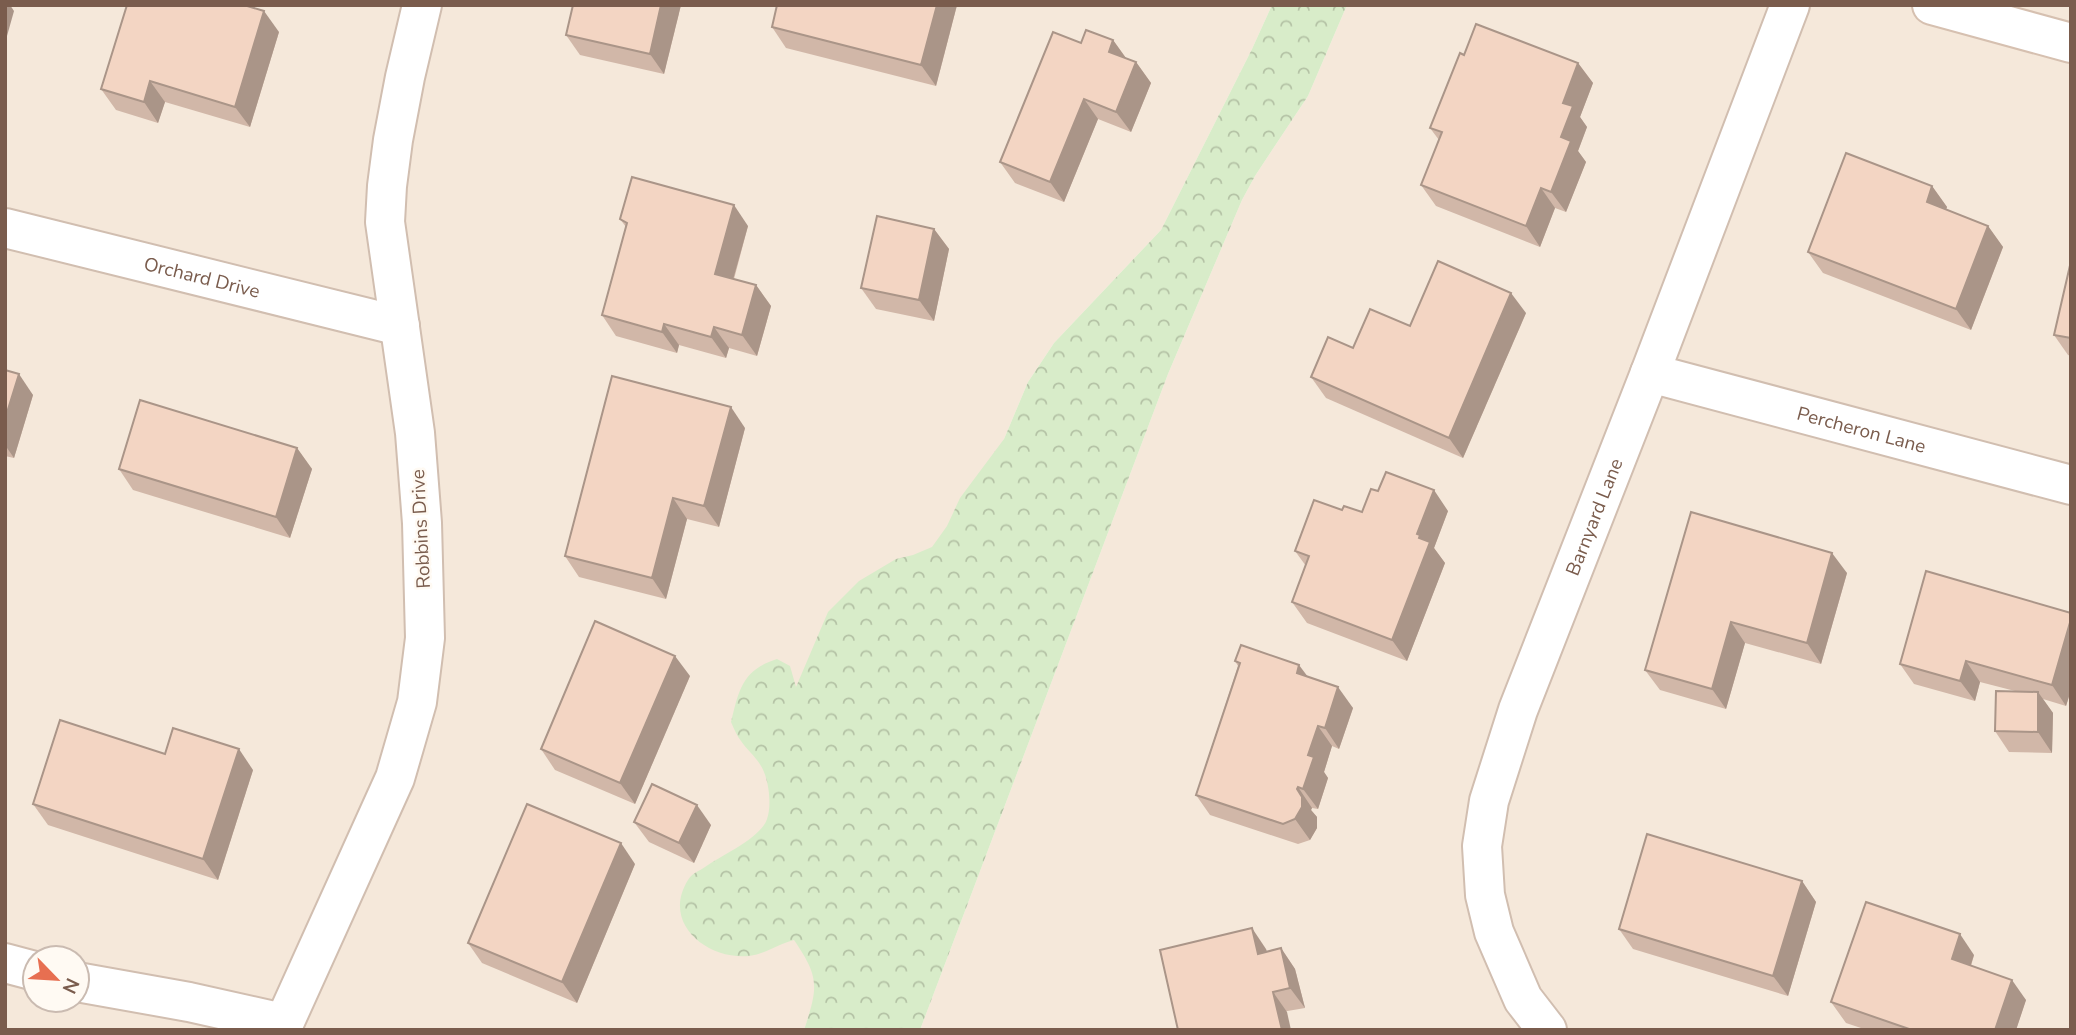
<svg xmlns="http://www.w3.org/2000/svg" width="2076" height="1035" font-family="'Nunito Sans',sans-serif">
	<style>
		.residential { fill: #f5e8da; fill-rule: evenodd }
		.forest { fill: url(#forest-crowns) }
		.lines { fill: none; stroke-linecap: round; stroke-linejoin: round }
		.street-casing { stroke: #d1beb0; stroke-width: 42 }
		.secondary-casing { stroke: #d6c0b0; stroke-width: 42 }
		.street { stroke: #fff; stroke-width: 38 }
		.secondary { stroke: #fff; stroke-width: 38 }
		.wall { fill: #d1b7a8 }
		.shaded-wall { fill: #aa9588 }
		.building { fill: #f3d5c3; stroke: #aa9588; stroke-width: 2 }
		.labels { text-anchor: middle; stroke-width: 5; stroke-linejoin: round; paint-order: stroke }
		.street-label { font-size: 19px; fill: #7a5c4d; stroke: #fffaf3 }
	</style>
	<defs>
		<pattern id="forest-crowns" width="20" height="18" patternUnits="userSpaceOnUse" patternTransform="scale(1.75)"><rect width="20" height="18" fill="#d8ecc9"/><path d="M2 6a3 3 0 1 1 6 0M12 15a3 3 0 1 1 6 0" fill="none" stroke="#b4c2a5"/></pattern>
	</defs>
	<rect width="100%" height="100%" fill="#fdf6ec"/>
	<g class="residential">
		<path d="M5,5H1272L1252,49L1161,230L1054,343L1028,382L1004,439L804,1030H5ZM35,958H77V1000H35Z"/>
		<polygon points="1347,5 2071,5 2071,1030 920,1030 1168,374 1242,200 1255,176 1308,96"/>
	</g>
	<path class="forest" d="M1272,5H1347L1308,96L1255,176L1242,200L1168,374L920,1030H804C818,987 820,978 794,940C778,944 766,954 749,956C707,960 661,923 688,880C691,874 699,871 705,867C722,855 761,838 767,819C772,805 769,779 761,766C756,757 747,750 741,741C737,736 734,729 731,722C739,690 742,670 777,659L790,666L796,687L828,612L859,581L896,559L913,555L932,547L947,526L960,498L1004,439L1028,382L1054,343L1161,230L1252,49Z"/>
	<g class="lines">
		<g class="street-casing">
			<g id="street">
				<path id="s1" d="M5,228L400,326"/>
				<path id="s2" d="M1650,373L2071,485"/>
				<polyline points="5,963 35,971"/>
				<polyline points="77,982 189,1002 283,1023"/>
				<polyline points="281,1030 395,778 417,702 425,638 422,523 415,433 385,222 387,186 393,140 405,77 422,5"/>
				<path id="s3" d="M1547,1030L1523,999L1494,932L1485,895L1482,846L1489,801L1518,710L1650,373L1790,5"/>
			</g>
		</g>
		<g class="secondary-casing">
			<polyline id="secondary" points="1932,5 2071,43"/>
		</g>
		<use href="#street" class="street"/>
		<use href="#secondary" class="secondary"/>
	</g>
	<g class="wall">
		<polygon points="681,5 664,74 580,55 566,35"/>
		<polygon points="777,5 957,5 936,86 786,48 772,27"/>
		<polygon points="279,32 250,127 165,102 158,123 116,110 101,89"/>
		<polygon points="1113,40 1126,58 1136,62 1151,83 1131,132 1098,119 1064,202 1015,183 1000,162 1081,43"/>
		<polygon points="1464,55 1578,63 1593,83 1580,117 1587,127 1578,151 1586,162 1566,212 1555,208 1540,247 1436,206 1421,185 1439,140 1430,128"/>
		<polygon points="1932,186 1947,207 1946,209 1988,226 2003,247 1971,330 1823,273 1808,252"/>
		<polygon points="620,219 748,226 734,279 756,285 771,306 757,356 729,348 726,358 679,345 677,353 616,336 602,315 626,227"/>
		<polygon points="934,229 949,249 934,321 876,309 861,288"/>
		<polygon points="1526,313 1463,458 1326,398 1311,377 1353,348 1410,326"/>
		<polygon points="2054,335 2071,338 2071,356 2068,355"/>
		<polygon points="5,370 33,395 14,458 5,456"/>
		<polygon points="745,428 719,527 687,519 666,599 579,577 565,556"/>
		<polygon points="297,448 312,469 290,538 133,490 119,469"/>
		<polygon points="1342,510 1362,512 1448,511 1434,548 1445,563 1407,661 1307,623 1292,602 1306,566 1295,551"/>
		<polygon points="1691,512 1847,573 1821,664 1745,643 1726,709 1660,690 1645,670"/>
		<polygon points="2071,613 2071,690 2066,706 2043,699 2053,713 2052,753 2009,752 1995,731 2015,691 1980,682 1975,701 1914,684 1900,664"/>
		<polygon points="1235,661 1308,677 1353,708 1339,749 1332,746 1324,772 1328,778 1318,809 1312,808 1311,810 1317,817 1317,828 1310,840 1298,844 1210,815 1196,795 1238,666"/>
		<polygon points="690,676 635,804 555,770 541,749"/>
		<polygon points="165,754 253,770 218,880 48,825 33,804"/>
		<polygon points="634,822 711,825 694,863 649,842"/>
		<polygon points="635,864 577,1003 482,963 468,943"/>
		<polygon points="1802,881 1816,902 1788,996 1633,949 1619,929"/>
		<polygon points="1281,948 1295,969 1305,1008 1178,1030 1266,949 1267,952"/>
		<polygon points="1974,955 1971,966 2026,1000 2016,1030 1867,1030 1846,1023 1831,1002"/>
	</g>
	<g class="shaded-wall">
		<polygon points="5,5 10,5 14,11 5,43"/>
		<polygon points="661,5 681,5 664,74 650,54"/>
		<polygon points="937,5 957,5 936,86 921,65"/>
		<polygon points="264,11 279,32 250,127 235,107"/>
		<polygon points="1113,40 1128,61 1109,52"/>
		<polygon points="1136,62 1151,83 1131,132 1116,112"/>
		<polygon points="1578,63 1593,83 1580,117 1587,127 1578,151 1586,162 1566,212 1551,192 1561,137 1563,103"/>
		<polygon points="150,81 165,102 158,123 144,102"/>
		<polygon points="1084,99 1098,119 1064,202 1050,182"/>
		<polygon points="1932,186 1947,207 1941,223 1927,202"/>
		<polygon points="1541,188 1555,208 1540,247 1526,226"/>
		<polygon points="734,205 748,226 729,294 715,274"/>
		<polygon points="1988,226 2003,247 1971,330 1956,309"/>
		<polygon points="934,229 949,249 934,321 919,300"/>
		<polygon points="756,285 771,306 757,356 742,335"/>
		<polygon points="1511,293 1526,313 1463,458 1449,438"/>
		<polygon points="664,324 679,345 677,353 662,332"/>
		<polygon points="714,327 729,348 726,358 711,337"/>
		<polygon points="19,374 33,395 14,458 5,445 5,419"/>
		<polygon points="731,407 745,428 719,527 704,506"/>
		<polygon points="297,448 312,469 290,538 276,517"/>
		<polygon points="1434,490 1448,511 1434,548 1445,563 1407,661 1392,640 1419,538 1417,534"/>
		<polygon points="673,498 687,519 666,599 652,578"/>
		<polygon points="1832,553 1847,573 1821,664 1807,643"/>
		<polygon points="2071,619 2071,690 2066,706 2052,685"/>
		<polygon points="1731,622 1745,643 1726,709 1712,689"/>
		<polygon points="675,656 690,676 635,804 620,783"/>
		<polygon points="1966,661 1980,682 1975,701 1960,681"/>
		<polygon points="1299,665 1314,685 1297,673"/>
		<polygon points="1338,687 1353,708 1339,749 1325,728"/>
		<polygon points="2038,692 2053,713 2052,753 2038,732"/>
		<polygon points="1318,726 1332,746 1324,772 1328,778 1318,809 1303,789 1308,755"/>
		<polygon points="239,749 253,770 218,880 203,859"/>
		<polygon points="1298,787 1312,808 1311,810 1317,817 1317,828 1310,840 1295,819"/>
		<polygon points="697,805 711,825 694,863 679,843"/>
		<polygon points="621,843 635,864 577,1003 562,982"/>
		<polygon points="1802,881 1816,902 1788,996 1773,976"/>
		<polygon points="1252,928 1266,949 1273,975 1258,954"/>
		<polygon points="1960,934 1974,955 1966,980 1952,959"/>
		<polygon points="1281,948 1295,969 1305,1008 1290,988"/>
		<polygon points="2012,980 2026,1000 2016,1030 1995,1030"/>
		<polygon points="1273,992 1287,1012 1291,1030 1282,1030"/>
	</g>
	<g class="building">
		<polygon points="127,5 244,5 264,11 235,107 150,81 144,102 101,89"/>
		<polygon points="573,5 661,5 650,54 566,35"/>
		<polygon points="777,5 937,5 921,65 772,27"/>
		<polygon points="1476,24 1578,63 1563,103 1573,106 1561,137 1571,141 1551,192 1541,188 1526,226 1421,185 1442,132 1430,128 1460,53 1464,55"/>
		<polygon points="1086,30 1113,40 1109,52 1136,62 1116,112 1084,99 1050,182 1000,162 1053,32 1081,43"/>
		<polygon points="1846,153 1932,186 1927,202 1988,226 1956,309 1808,252"/>
		<polygon points="632,177 734,205 715,274 756,285 742,335 714,327 711,337 664,324 662,332 602,315 627,223 620,219"/>
		<polygon points="877,216 934,229 919,300 861,288"/>
		<polygon points="1438,261 1511,293 1449,438 1311,377 1328,337 1353,348 1370,309 1410,326"/>
		<polygon points="2071,261 2071,338 2054,335"/>
		<polygon points="5,370 19,374 5,419"/>
		<polygon points="612,376 731,407 704,506 673,498 652,578 565,556"/>
		<polygon points="140,400 297,448 276,517 119,469"/>
		<polygon points="1386,472 1434,490 1417,534 1420,535 1419,538 1430,542 1392,640 1292,602 1309,556 1295,551 1314,500 1342,510 1344,506 1362,512 1371,489 1378,491"/>
		<polygon points="1691,512 1832,553 1807,643 1731,622 1712,689 1645,670"/>
		<polygon points="1926,571 2071,613 2071,619 2052,685 1966,661 1960,681 1900,664"/>
		<polygon points="595,621 675,656 620,783 541,749"/>
		<polygon points="1241,645 1299,665 1297,673 1338,687 1325,728 1318,726 1308,755 1314,757 1303,789 1298,787 1297,789 1302,797 1302,807 1295,819 1283,824 1196,795 1240,663 1235,661"/>
		<polygon points="1996,691 2038,692 2038,732 1995,731"/>
		<polygon points="60,720 165,754 173,728 239,749 203,859 33,804"/>
		<polygon points="652,784 697,805 679,843 634,822"/>
		<polygon points="527,804 621,843 562,982 468,943"/>
		<polygon points="1647,834 1802,881 1773,976 1619,929"/>
		<polygon points="1866,902 1960,934 1952,959 2012,980 1995,1030 1912,1030 1831,1002"/>
		<polygon points="1252,928 1258,954 1281,948 1290,988 1273,992 1282,1030 1178,1030 1160,950"/>
	</g>
	<g class="labels">
		<g class="street-label">
			<text dy="7" stroke="none"><textPath href="#s1" startOffset="203">Orchard Drive</textPath></text>
			<text dy="7" stroke="none"><textPath href="#s2" startOffset="219">Percheron Lane</textPath></text>
			<text dy="7" stroke="none"><textPath href="#s3" startOffset="548">Barnyard Lane</textPath></text>
			<text transform="translate(420 529) rotate(-93)" y="7">Robbins Drive</text>
		</g>
	</g>
	<rect width="2076" height="1035" fill="none" stroke="#7a5c4d" stroke-width="14"/>
	<g transform="translate(56 979) rotate(115)"><circle r="33" fill="#fffaf3" stroke="#cabbb1" stroke-width="2"/>
	<path d="M0-5L12 26L0 18L-12 26Z" fill="#e76f51"/>
	<text y="-10" font-size="19" font-weight="bold" text-anchor="middle" fill="#7a5c4d">N</text>
	</g>
</svg>
